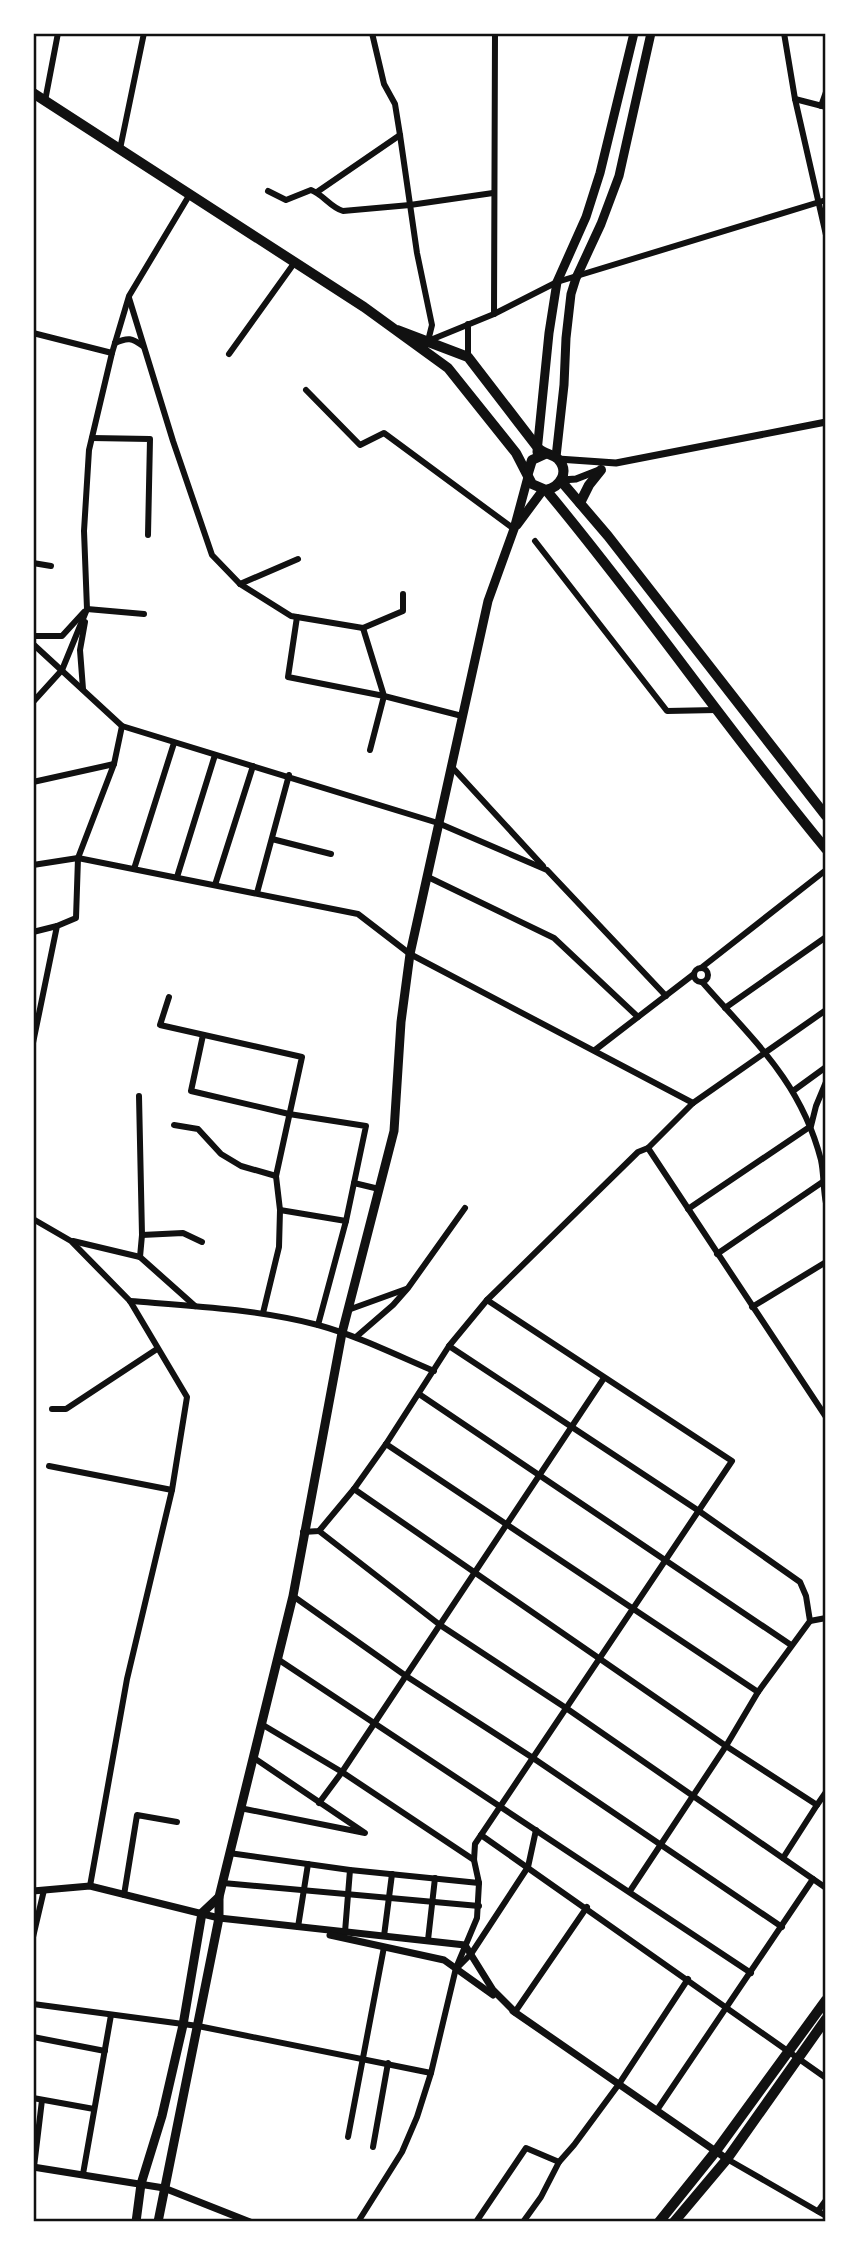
<svg xmlns="http://www.w3.org/2000/svg" width="859" height="2255" font-family="'Source Sans 3',sans-serif">
	<style>
		.lines { fill: none; stroke-linecap: round; stroke-linejoin: round }
		.minor { stroke: #111; stroke-width: 6 }
		.tertiary { stroke: #111; stroke-width: 7 }
		.secondary { stroke: #111; stroke-width: 9 }
		.primary { stroke: #111; stroke-width: 10 }
		.neatline { fill: none; stroke: #111; stroke-width: 2.5 }
	</style>
	<rect width="100%" height="100%" fill="#fff"/>
	<g class="lines">
		<g class="minor">
			<polyline points="372,33 384,84 395,104 400,135 417,253 432,325 428,341"/>
			<polyline points="784,33 795,99 826,235"/>
			<polyline points="795,99 826,107"/>
			<polyline points="45,101 58,33"/>
			<polyline points="821,106 826,92"/>
			<polyline points="120,149 144,33"/>
			<path d="M268,191L286,200L311,190C324,195 330,207 343,211L410,205L493,193"/>
			<polyline points="317,192 400,135"/>
			<polyline points="129,298 173,441 212,555 240,584 291,616 363,628 403,611 403,594"/>
			<polyline points="494,314 495,33"/>
			<polyline points="33,333 112,353"/>
			<polyline points="428,341 494,314 557,282 826,200"/>
			<path d="M115,343C128,337 132,338 143,346"/>
			<polyline points="229,354 295,262"/>
			<polyline points="468,357 468,324"/>
			<polyline points="306,390 360,445 384,433 514,529"/>
			<polyline points="92,438 150,439 148,535"/>
			<polyline points="535,541 667,711 716,710"/>
			<polyline points="33,563 51,566"/>
			<polyline points="240,584 298,559"/>
			<polyline points="87,609 144,614"/>
			<polyline points="297,617 288,677 384,696 370,750"/>
			<polyline points="363,628 384,696 462,716"/>
			<polyline points="33,636 62,636 84,612"/>
			<polyline points="33,644 122,726 438,823 547,870 666,996"/>
			<polyline points="83,689 80,650 85,622"/>
			<polyline points="33,702 62,670 87,609 84,531 89,450 112,353 129,296 190,194"/>
			<polyline points="451,766 543,866"/>
			<polyline points="33,782 114,764"/>
			<polyline points="272,839 331,854"/>
			<polyline points="33,865 78,858 358,914 410,954 693,1103"/>
			<polyline points="134,869 174,743"/>
			<polyline points="177,877 215,755"/>
			<polyline points="428,877 554,938 638,1017"/>
			<polyline points="215,885 253,766"/>
			<polyline points="257,893 289,775"/>
			<polyline points="33,932 57,926"/>
			<circle cx="701" cy="975" r="7"/>
			<polyline points="701,968 826,870"/>
			<path d="M703,983C754,1041 801,1082 821,1160C824,1174 823,1189 826,1203"/>
			<polyline points="169,997 160,1025 302,1057 276,1176 280,1210 279,1247 263,1313"/>
			<polyline points="725,1008 826,937"/>
			<polyline points="203,1035 191,1091 289,1114 366,1126 346,1221 318,1325"/>
			<polyline points="33,1043 57,926 76,918 78,858 114,764 122,726"/>
			<polyline points="595,1050 694,974"/>
			<polyline points="793,1091 826,1067"/>
			<polyline points="139,1096 142,1235 140,1257"/>
			<polyline points="174,1125 198,1129 221,1154 241,1166 276,1176"/>
			<polyline points="648,1148 826,1417"/>
			<polyline points="354,1183 379,1189"/>
			<polyline points="688,1209 811,1126 816,1106 826,1082"/>
			<polyline points="280,1210 346,1221"/>
			<polyline points="33,1219 71,1241 130,1301 187,1397 172,1490 127,1679 90,1886"/>
			<polyline points="142,1235 183,1233 202,1242"/>
			<polyline points="73,1241 140,1257 195,1306"/>
			<polyline points="717,1254 824,1181"/>
			<path d="M130,1301C193,1306 256,1309 318,1325C358,1336 396,1355 434,1371"/>
			<polyline points="752,1307 826,1262"/>
			<polyline points="348,1310 406,1289"/>
			<polyline points="356,1337 393,1305 408,1288 465,1208"/>
			<polyline points="449,1346 699,1511 800,1582 806,1596 810,1621 758,1692 726,1746 630,1891"/>
			<polyline points="419,1394 791,1645"/>
			<polyline points="52,1409 66,1409 157,1349"/>
			<polyline points="386,1444 758,1692"/>
			<polyline points="49,1466 172,1490"/>
			<polyline points="354,1489 726,1746 817,1805 783,1858"/>
			<polyline points="319,1531 440,1625 566,1708 826,1888"/>
			<polyline points="303,1532 319,1531 354,1489 386,1444 449,1346 487,1300 638,1152 648,1148 693,1103 826,1010"/>
			<polyline points="293,1596 406,1676 533,1758 782,1927"/>
			<polyline points="810,1621 826,1618"/>
			<polyline points="279,1660 751,1973"/>
			<polyline points="263,1725 342,1772 474,1860"/>
			<polyline points="319,1803 342,1772 604,1378"/>
			<polyline points="817,1805 826,1792"/>
			<polyline points="240,1808 365,1833 254,1758"/>
			<polyline points="481,1835 826,2078"/>
			<polyline points="229,1853 350,1870 479,1883 474,1860 475,1844 732,1461 487,1300"/>
			<polyline points="223,1883 479,1906"/>
			<polyline points="124,1895 137,1815 177,1822"/>
			<polyline points="298,1927 308,1864"/>
			<polyline points="345,1932 350,1870"/>
			<polyline points="384,1936 392,1874"/>
			<polyline points="33,1937 44,1890"/>
			<polyline points="428,1940 435,1878"/>
			<polyline points="458,1967 471,1954 528,1867 536,1830"/>
			<polyline points="33,2004 198,2026 431,2073"/>
			<polyline points="515,2012 587,1907"/>
			<polyline points="33,2037 105,2051"/>
			<polyline points="33,2098 94,2109"/>
			<polyline points="657,2110 813,1879"/>
			<polyline points="348,2137 384,1947"/>
			<polyline points="373,2147 388,2063"/>
			<polyline points="727,2159 826,2216"/>
			<polyline points="34,2167 42,2100"/>
			<polyline points="83,2174 111,2015"/>
			<polyline points="818,2211 826,2200"/>
			<polyline points="358,2222 402,2152 417,2117 431,2073 456,1968 477,1918 479,1883"/>
			<polyline points="476,2222 526,2148 559,2162"/>
			<polyline points="523,2222 541,2197 559,2162 574,2145 619,2084 688,1979"/>
		</g>
		<g class="tertiary">
			<polyline points="558,459 616,463 826,422"/>
			<polyline points="562,480 576,479 599,470"/>
			<polyline points="33,1891 90,1886 219,1918 465,1945 493,1990 515,2012"/>
			<polyline points="330,1935 444,1960 493,1995"/>
			<polyline points="513,2011 727,2159"/>
			<polyline points="33,2167 164,2188 250,2222"/>
		</g>
		<g class="secondary">
			<polyline points="537,452 549,333 557,282 586,217 600,173 634,33"/>
			<polyline points="556,457 564,385 566,338 571,294 576,278 601,224 619,176 651,33"/>
			<polyline points="517,525 543,490"/>
			<polyline points="136,2222 141,2184 162,2116 183,2025 202,1913 219,1897"/>
			<polyline points="158,2222 219,1918 219,1897 293,1596 342,1333 394,1131 401,1022 410,954 488,601 514,529 528,477"/>
		</g>
		<g class="primary">
			<path d="M33,93L364,307L448,368L516,453L532,484L546,490C560,487 570,472 558,459C552,454 544,454 538,448L468,357L397,330"/>
			<polyline points="528,473 532,460 545,454"/>
			<polyline points="561,481 608,536 826,816"/>
			<path d="M546,490C643,606 729,732 826,849"/>
			<polyline points="580,503 589,485 601,470"/>
			<polyline points="659,2222 716,2151 826,2000"/>
			<polyline points="674,2222 727,2159 826,2019"/>
		</g>
	</g>
	<rect width="859" height="2255" fill="none" stroke="#ffffff" stroke-width="70"/>
	<rect x="35" y="35" width="789" height="2185" class="neatline"/>
</svg>
